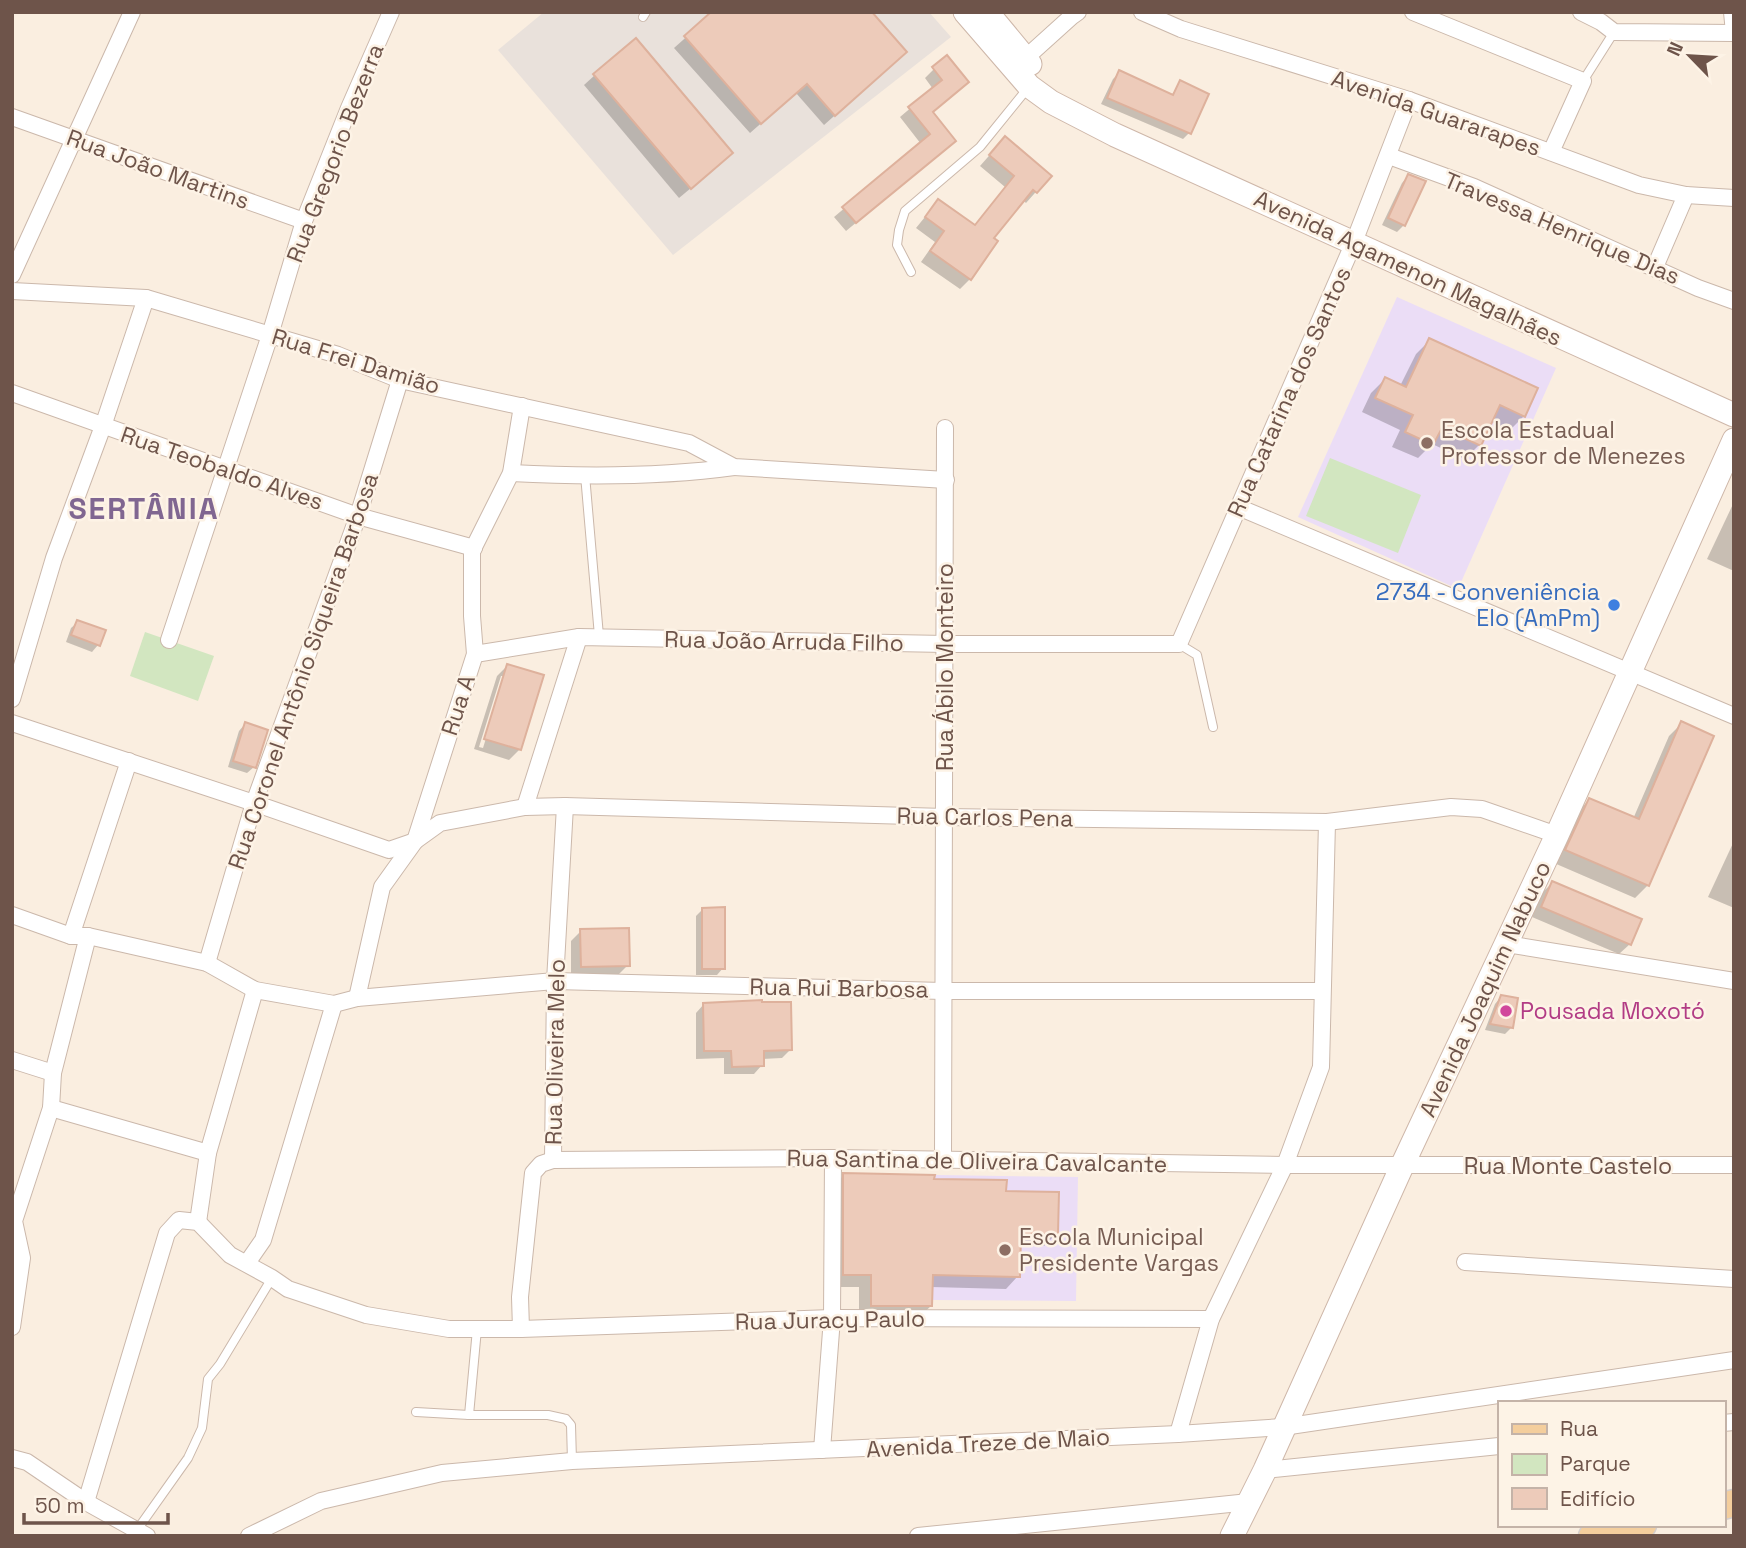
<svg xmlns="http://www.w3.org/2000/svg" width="1746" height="1548" font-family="'Space Grotesk',sans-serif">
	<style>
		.industrial { fill: #e9e1db }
		.education { fill: #ebddf6 }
		.green { fill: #d2e6c0 }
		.shadow { fill: #0003; fill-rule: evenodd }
		.building { fill: #edcbba; stroke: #deb19c; stroke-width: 2 }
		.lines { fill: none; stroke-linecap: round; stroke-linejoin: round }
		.service-casing { stroke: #cbb8ab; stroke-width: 10 }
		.minor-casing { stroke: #cbb8ab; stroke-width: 18 }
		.secondary-casing { stroke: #ceb7a9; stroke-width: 25 }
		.primary-casing { stroke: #d6cfcc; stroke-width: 29 }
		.service { stroke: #fff; stroke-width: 8 }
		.minor { stroke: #fff; stroke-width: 16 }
		.secondary { stroke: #fff; stroke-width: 23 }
		.primary { stroke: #f4ce9d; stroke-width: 26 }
		.education-dot { fill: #8d6e63; stroke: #fdf3e6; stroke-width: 2.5 }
		.shop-dot { fill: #3f7fe0; stroke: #fdf3e6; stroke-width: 2.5 }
		.hotel-dot { fill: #d1479c; stroke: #fdf3e6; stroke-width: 2.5 }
		.labels { text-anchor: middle; stroke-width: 5; stroke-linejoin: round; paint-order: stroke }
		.street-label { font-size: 23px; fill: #6e544a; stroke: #fdf3e6 }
		.education-label { font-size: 23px; fill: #785e54; stroke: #fdf3e6; text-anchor: start }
		.shop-label { font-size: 23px; fill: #366cbe; stroke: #fdf3e6; text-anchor: end }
		.hotel-label { font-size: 23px; fill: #b23c85; stroke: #fdf3e6; text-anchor: start }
		.district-label { font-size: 30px; font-weight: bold; letter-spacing: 2px; fill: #806691; stroke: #fdf3e6 }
	</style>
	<rect width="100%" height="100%" fill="#faeee0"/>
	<polygon class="industrial" points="544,12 929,12 951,37 673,255 498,50"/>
	<g class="education">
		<polygon points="1397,297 1556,368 1458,589 1298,517"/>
		<polygon points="935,1175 1078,1177 1076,1301 932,1300"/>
	</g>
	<g class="green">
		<polygon points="1330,458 1421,495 1398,553 1306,516"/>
		<polygon points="145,632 214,656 198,701 130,676"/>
	</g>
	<g class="shadow">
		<polygon points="707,12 870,12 895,62 824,125 796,93 750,133 674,48 710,16"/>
		<polygon points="934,69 966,82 931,113 945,149 846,231 834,217 921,144 900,117 933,89 925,78"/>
		<polygon points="1120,72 1171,96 1181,82 1189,133 1183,139 1101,104 1113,79"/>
		<polygon points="595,75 721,163 679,198 584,85"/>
		<polygon points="995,149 1050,176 1026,203 1023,200 991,239 970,279 960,289 921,262 935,242 916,228 938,201 974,226 1005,187 980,166"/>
		<polygon points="1408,176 1404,225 1397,232 1382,225 1402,183"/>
		<polygon points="1430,340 1524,416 1510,430 1490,421 1479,445 1465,459 1432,444 1418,458 1392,447 1400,430 1362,412 1371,393 1385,379 1400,386 1416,354"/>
		<polygon points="1734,502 1734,571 1707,559"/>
		<polygon points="78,622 98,645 92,652 66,642 71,628"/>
		<path d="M507,666L520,749L509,760L474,749L497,676ZM501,676H505L483,748L479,747Z"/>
		<polygon points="1682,723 1712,737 1648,885 1635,898 1554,863 1577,812 1589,800 1633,819 1669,736"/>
		<polygon points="245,724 254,767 247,773 228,767 239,731"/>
		<polygon points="1734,841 1734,908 1708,897"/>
		<polygon points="1552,883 1630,944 1619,954 1532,917 1542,893"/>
		<polygon points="703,909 723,968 717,975 696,975 696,916"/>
		<polygon points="581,931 628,965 617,976 571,977 571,941"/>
		<polygon points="1501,997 1512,1027 1505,1034 1485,1030 1495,1004"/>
		<polygon points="704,1004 790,1050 782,1058 762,1059 762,1065 754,1074 724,1074 724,1058 696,1059 696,1013"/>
		<polygon points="844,1175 933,1180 1005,1193 1056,1234 1044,1246 1019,1245 1018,1276 1006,1289 931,1287 931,1306 918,1318 859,1318 859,1287 831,1287 832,1187"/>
	</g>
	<g class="building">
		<polygon points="711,12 872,12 907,52 835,116 807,84 761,124 684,36"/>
		<polygon points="636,38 733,153 691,189 593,74"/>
		<polygon points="947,55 969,82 933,112 956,141 856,223 842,207 930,134 908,107 942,80 932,67"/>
		<polygon points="1119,70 1173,95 1180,80 1209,94 1191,134 1107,98"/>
		<polygon points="1005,136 1052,176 1037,193 1033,190 994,238 998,241 971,280 930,251 944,231 925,217 938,199 975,225 1014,176 989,155"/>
		<polygon points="1408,174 1426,181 1405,226 1388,218"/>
		<polygon points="1429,338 1538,388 1525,417 1500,405 1481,446 1442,428 1433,445 1405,432 1413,415 1375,398 1385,377 1406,387"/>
		<polygon points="77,620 106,630 100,646 71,635"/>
		<polygon points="507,664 544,675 521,750 484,739"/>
		<polygon points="1681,721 1714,736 1649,886 1565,850 1589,798 1639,819"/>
		<polygon points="245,722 268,730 256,768 233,761"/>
		<polygon points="1552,881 1642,919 1631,945 1541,907"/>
		<polygon points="725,907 725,969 702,969 702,908"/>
		<polygon points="629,928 630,966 581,967 580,929"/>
		<polygon points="1501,995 1518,998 1513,1028 1490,1024"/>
		<polygon points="762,1000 762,1002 791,1002 792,1050 764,1051 764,1066 732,1067 731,1051 704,1051 703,1003"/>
		<polygon points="843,1173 935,1175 934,1179 1007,1180 1006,1191 1059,1192 1058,1234 1021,1234 1020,1277 933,1275 932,1306 871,1306 871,1275 843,1275"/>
	</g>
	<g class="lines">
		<g class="service-casing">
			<g id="service">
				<polyline points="643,17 646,12"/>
				<polyline points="1583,81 1614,32"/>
				<polyline points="911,272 897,245 899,230 905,211 980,147 1027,89"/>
				<polyline points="585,475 599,636"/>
				<polyline points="1179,644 1197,655 1213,727"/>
				<polyline points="416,1412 469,1415 548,1415 566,1419 571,1425 572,1461"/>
				<polyline points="469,1415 477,1329"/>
				<polyline points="137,1530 188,1458 202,1428 208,1379 220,1364 272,1278"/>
			</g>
		</g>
		<g class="minor-casing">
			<g id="minor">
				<polyline points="1142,12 1181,29 1409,100 1639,185 1686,195 1734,198"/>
				<polyline points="1413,12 1583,81 1551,152"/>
				<polyline points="1581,12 1601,22 1614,32 1734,33"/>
				<polyline points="1732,12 1734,33"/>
				<polyline points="1020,63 1071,17 1078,12"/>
				<polyline points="12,117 304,221"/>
				<polyline points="1389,156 1474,187 1698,288 1734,301"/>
				<polyline points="1655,267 1686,195"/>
				<polyline points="12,275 132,12"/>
				<polyline points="12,291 146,298 338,355 400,380 689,443 734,467 946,480"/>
				<polyline points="12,393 358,516 474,548"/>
				<path d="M511,473C585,477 661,477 734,467"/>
				<polyline points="1238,507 1734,716"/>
				<polyline points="169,640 270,335 304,221 349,108 391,12"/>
				<polyline points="475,654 579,637 945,644 1179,644 1354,242 1409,100"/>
				<polyline points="12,699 54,558 103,426 146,298"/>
				<polyline points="12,723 254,803 389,850 415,841 440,823 525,807 565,806 945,817 1327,822 1451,807 1482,809 1557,835"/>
				<polyline points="525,807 579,637"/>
				<polyline points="12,915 71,936 88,936 207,963 255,990 334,1004 357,998 555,981 943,991 1322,991"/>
				<polyline points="71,936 129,761"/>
				<polyline points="1507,944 1734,981"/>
				<polyline points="207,963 254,803 358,516 400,380"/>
				<polyline points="357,998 382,887 415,841 475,654 472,616 472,551 511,473 522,406"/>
				<polyline points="12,1060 53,1073"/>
				<polyline points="51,1108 208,1153"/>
				<polyline points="943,1159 945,428"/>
				<polyline points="553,1160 555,981 565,806"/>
				<polyline points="198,1222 208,1153 255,990"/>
				<polyline points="1465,1262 1734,1279"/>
				<polyline points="247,1263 263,1240 334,1004"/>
				<polyline points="12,1327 22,1258 14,1221 51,1108 53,1073 88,936"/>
				<polyline points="521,1329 520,1297 533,1173 541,1164 553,1160 833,1158 1285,1165 1734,1165"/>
				<polyline points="1723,1423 1734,1422"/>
				<polyline points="1178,1434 1211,1319 1285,1165 1321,1067 1327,822"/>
				<polyline points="822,1450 832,1318 833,1158"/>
				<polyline points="12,1458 27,1462 86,1502 147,1536"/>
				<polyline points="1265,1470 1499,1446"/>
				<polyline points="86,1502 167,1233 179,1220 198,1222 230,1255 272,1278 288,1289 366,1315 449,1329 521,1329 832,1318 1211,1319"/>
				<polyline points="249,1536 321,1501 442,1473 572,1461 1178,1434 1283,1427 1734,1360"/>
				<polyline points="918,1536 1249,1502"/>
			</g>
		</g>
		<g class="secondary-casing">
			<g id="secondary">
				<polyline points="965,12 1029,86 1051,102 1115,135 1734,415"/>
				<polyline points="987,12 1030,64"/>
				<polyline points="1232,1536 1265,1470 1402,1166 1557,835 1734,440"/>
			</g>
		</g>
		<g class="primary-casing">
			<g id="primary">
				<polyline points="1723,1506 1734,1503"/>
				<polyline points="1592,1536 1643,1525"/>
			</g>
		</g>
		<use href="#service" class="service"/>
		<use href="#minor" class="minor"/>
		<use href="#secondary" class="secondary"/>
		<use href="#primary" class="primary"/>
	</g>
	<g class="education-dot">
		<circle cx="1427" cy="443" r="7"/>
		<circle cx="1005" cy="1250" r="7"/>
	</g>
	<circle class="shop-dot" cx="1614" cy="605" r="7"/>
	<circle class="hotel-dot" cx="1506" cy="1011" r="7"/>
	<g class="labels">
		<g class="street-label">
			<text transform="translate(1436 113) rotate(19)" y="8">Avenida Guararapes</text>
			<text transform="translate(335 153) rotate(-69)" y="8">Rua Gregorio Bezerra</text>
			<text transform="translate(158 169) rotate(20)" y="8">Rua João Martins</text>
			<text transform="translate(1562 228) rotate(23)" y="8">Travessa Henrique Dias</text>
			<text transform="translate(1408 268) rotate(25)" y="8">Avenida Agamenon Magalhães</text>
			<text transform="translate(356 361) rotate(17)" y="8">Rua Frei Damião</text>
			<text transform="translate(1289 392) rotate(-66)" y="8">Rua Catarina dos Santos</text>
			<text transform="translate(222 468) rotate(19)" y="8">Rua Teobaldo Alves</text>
			<text transform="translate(784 641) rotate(1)" y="8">Rua João Arruda Filho</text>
			<text transform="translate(945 667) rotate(-90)" y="8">Rua Ábilo Monteiro</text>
			<text transform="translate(303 671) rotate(-71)" y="8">Rua Coronel Antônio Siqueira Barbosa</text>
			<text transform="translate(458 705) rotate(-72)" y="8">Rua A</text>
			<text transform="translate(985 817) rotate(1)" y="8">Rua Carlos Pena</text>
			<text transform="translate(839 988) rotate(1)" y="8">Rua Rui Barbosa</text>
			<text transform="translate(1485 989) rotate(-65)" y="8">Avenida Joaquim Nabuco</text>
			<text transform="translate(555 1052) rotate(-89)" y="8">Rua Oliveira Melo</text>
			<text transform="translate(977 1161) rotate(1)" y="8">Rua Santina de Oliveira Cavalcante</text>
			<text x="1568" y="1174">Rua Monte Castelo</text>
			<text transform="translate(830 1320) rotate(-1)" y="8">Rua Juracy Paulo</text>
			<text transform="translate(988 1443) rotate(-3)" y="8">Avenida Treze de Maio</text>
		</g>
		<g class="education-label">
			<text x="1441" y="438">Escola Estadual<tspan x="1441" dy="26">Professor de Menezes</tspan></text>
			<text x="1019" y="1245">Escola Municipal<tspan x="1019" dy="26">Presidente Vargas</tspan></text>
		</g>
		<g class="shop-label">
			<text x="1600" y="600">2734 - Conveniência<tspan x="1600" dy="26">Elo (AmPm)</tspan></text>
		</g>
		<g class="hotel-label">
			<text x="1520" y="1019">Pousada Moxotó</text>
		</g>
		<g class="district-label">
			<text x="144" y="519">SERTÂNIA</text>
		</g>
	</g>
	<rect width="1746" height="1548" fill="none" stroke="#6e544a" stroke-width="28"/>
	<rect x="1498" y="1401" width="228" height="126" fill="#fdf3e6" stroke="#c4b3a8" stroke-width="2"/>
	<rect x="1512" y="1424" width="35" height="10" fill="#f4ce9d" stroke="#c4b3a8" stroke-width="2"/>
	<text x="1560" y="1436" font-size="21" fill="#6e544a">Rua</text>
	<rect x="1512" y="1454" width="35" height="21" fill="#d2e6c0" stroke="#c4b3a8" stroke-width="2"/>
	<text x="1560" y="1471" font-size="21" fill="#6e544a">Parque</text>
	<rect x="1512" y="1488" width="35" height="21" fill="#edcbba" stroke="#c4b3a8" stroke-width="2"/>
	<text x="1560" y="1506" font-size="21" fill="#6e544a">Edifício</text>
	<g transform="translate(1690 56) rotate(295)" stroke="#fdf3e6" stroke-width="5" paint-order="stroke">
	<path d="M0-5L12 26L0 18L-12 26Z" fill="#6e544a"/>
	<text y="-10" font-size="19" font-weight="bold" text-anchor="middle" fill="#6e544a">N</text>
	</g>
	<path d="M24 1513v10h144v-10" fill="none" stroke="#6e544a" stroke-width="3.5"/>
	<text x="35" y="1513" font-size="21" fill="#6e544a" stroke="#fdf3e6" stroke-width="5" paint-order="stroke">50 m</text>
</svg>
